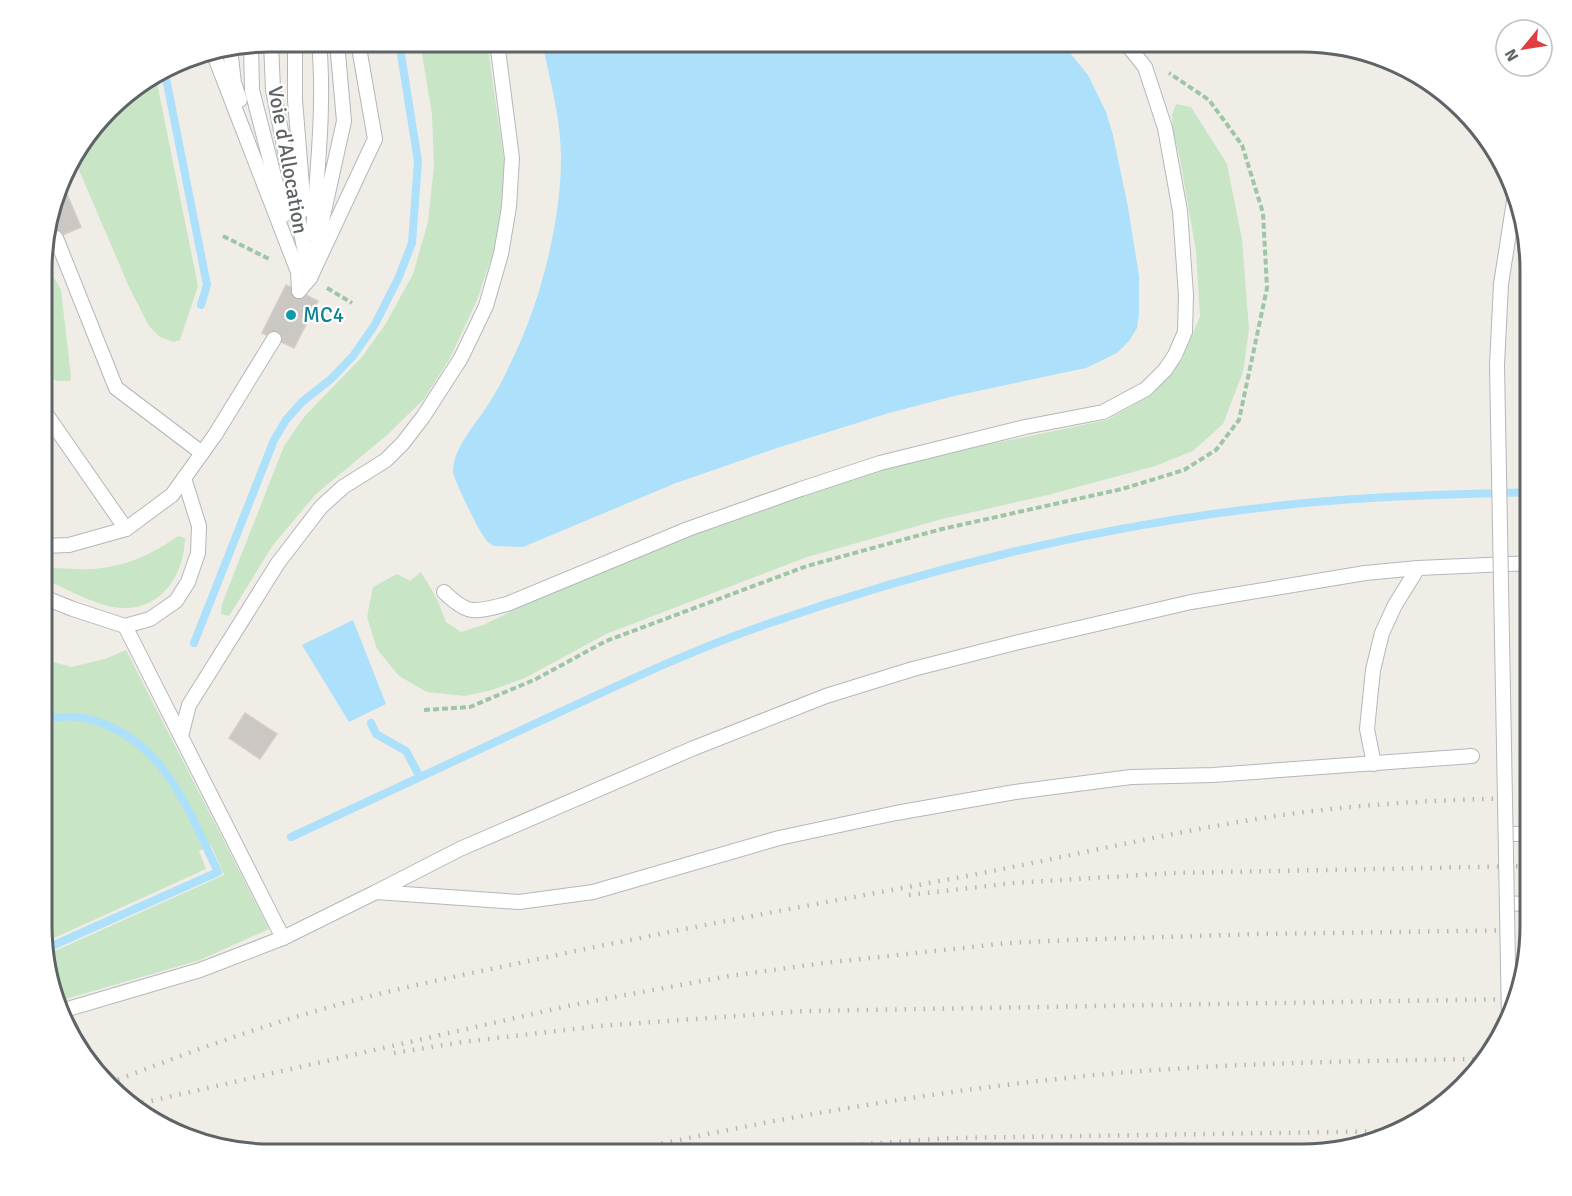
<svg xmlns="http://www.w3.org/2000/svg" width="1572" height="1196" font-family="Signika,sans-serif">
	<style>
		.green { fill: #c8e5c5 }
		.water { fill: #ade0fa }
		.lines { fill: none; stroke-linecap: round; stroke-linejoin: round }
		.stream { stroke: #ade0fa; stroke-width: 8 }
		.building { fill: #cbc8c3; stroke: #d4cec6; stroke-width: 1.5 }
		.service-casing { stroke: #b4b7bb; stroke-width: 16 }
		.path { stroke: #9ec6a6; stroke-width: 4; stroke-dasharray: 6 3; stroke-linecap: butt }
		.service { stroke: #fff; stroke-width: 14 }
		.rail { stroke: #b5b6b6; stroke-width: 4.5; stroke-dasharray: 1.5 8; stroke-linecap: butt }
		.service-bridge-casing { stroke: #b4b7bb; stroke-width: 16; stroke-linecap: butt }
		.service-bridge { stroke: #fff; stroke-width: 14 }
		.culture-dot { fill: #0f9aa8; stroke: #fff; stroke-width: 2 }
		.labels { text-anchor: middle; stroke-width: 4.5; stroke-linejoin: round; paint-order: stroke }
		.street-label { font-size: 21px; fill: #5e6366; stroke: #fff }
		.culture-label { font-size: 21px; fill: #0d838f; stroke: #fff; text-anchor: start }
		.rim { fill: none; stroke: #5e6366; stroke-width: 3 }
	</style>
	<rect width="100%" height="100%" fill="#f0ede7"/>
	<g class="green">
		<polygon points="420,42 487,42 505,167 498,239 477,300 450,358 424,399 387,435 316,494 273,545 229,616 221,614 222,604 284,446 304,417 362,357 385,325 413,274 428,222 434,166 432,114"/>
		<polygon points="156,78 198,286 180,340 174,342 160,337 149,326 130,289 73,156 120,99"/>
		<polygon points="1176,104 1191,107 1227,164 1242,239 1249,329 1243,372 1223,424 1193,451 1155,466 1048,495 942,519 807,557 606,634 525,678 492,690 465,696 427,692 399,676 377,649 367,617 373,587 397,574 410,581 421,572 437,599 446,622 461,632 483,625 550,593 681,538 734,518 893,464 1107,420 1153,394 1182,360 1200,316 1196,251 1180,159 1173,131 1172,115"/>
		<polygon points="44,271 55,279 61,290 71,377 70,381 58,381 44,375"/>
		<path d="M178,536L185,538C184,579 157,615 112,607C92,603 62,587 43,578V570C58,566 75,570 90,569C122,568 152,555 178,536Z"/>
		<polygon points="126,650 269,929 200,960 59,1001 46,955 224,875 211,845 199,851 206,869 43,943 43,659 71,667 105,659"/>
	</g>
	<g class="water">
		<path d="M542,42H1059L1070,53L1088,75L1106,112L1113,135L1128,207L1139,276V314L1137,328L1129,341L1117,353L1086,368L954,396L889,413L777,448L676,483L523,547L494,546C490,544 486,541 484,537C478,529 454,480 453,472C453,449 474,426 486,408C496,393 505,376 512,360C540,304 561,222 561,158C561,119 550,80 542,42Z"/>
		<polygon points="353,620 386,704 349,722 302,645"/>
	</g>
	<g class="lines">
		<g class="stream">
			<polyline points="165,73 207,285 201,305"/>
			<polyline points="194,643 274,440 286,420 302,402 331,379 353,356 374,326 398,279 412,243 418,161 399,42"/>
			<path d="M43,719C56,717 71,715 84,718C163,735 187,808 218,872L45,949"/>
			<polyline points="371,723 376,734 406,751 420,777"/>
			<path d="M291,837C381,796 469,754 558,713C623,683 688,652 756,628C921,569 1101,525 1276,506C1360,496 1445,495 1530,492"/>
		</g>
	</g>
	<g class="building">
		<polygon points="63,185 81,227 44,243 44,241"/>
		<polygon points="286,285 318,301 294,348 262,333"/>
		<polygon points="245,713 277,734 260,759 229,738"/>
	</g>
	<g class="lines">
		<g class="service-casing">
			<g id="service">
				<polyline points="271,42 273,90 310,278 299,291"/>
				<polyline points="295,42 295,100 304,210"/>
				<polyline points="251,45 252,90 284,215"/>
				<polyline points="230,49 234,83 240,100"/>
				<polyline points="213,52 298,272 299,291"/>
				<path d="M313,234C317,170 325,106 319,42"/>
				<polyline points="56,238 116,388 202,453"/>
				<polyline points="315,252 344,121 337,42"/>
				<polyline points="310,278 375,139 358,42"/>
				<polyline points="1497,365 1501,284 1514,201"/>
				<polyline points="44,411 126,529"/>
				<polyline points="43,546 69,545 126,529 172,495 215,435 274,339"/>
				<path d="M444,592C469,616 474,612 507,604L688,529L801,489L880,463L1025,427L1103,412L1146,389L1165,370L1175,355L1185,332L1186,295L1180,211L1165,128L1145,67L1125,42"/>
				<polyline points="43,597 73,609 125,626 150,619 176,601 188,582 198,553 199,526 184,478"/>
				<polyline points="125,626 283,938"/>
				<polyline points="181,736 189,705 278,563 321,507 343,487 386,460 403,443 423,417 461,358 486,306 501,254 509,207 512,158 497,42"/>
				<polyline points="1528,754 1530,754"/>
				<polyline points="1472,756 1213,775 1131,777 1015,792 896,813 779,838 593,892 519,902 376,892 460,849 694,748 826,696 913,669 1015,643 1191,602 1365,573 1418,568 1530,563"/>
				<polyline points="1374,764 1367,729 1373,670 1382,633 1395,605 1418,568"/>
				<polyline points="1506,834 1530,834"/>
				<polyline points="1507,904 1530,903"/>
				<polyline points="1508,970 1523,969"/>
				<polyline points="61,1011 200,970 283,938 376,892"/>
			</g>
		</g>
		<g class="path">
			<polyline points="223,236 269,259"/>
			<polyline points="327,288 352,303"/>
			<polyline points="424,710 470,707 536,679 606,641 807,566 942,529 1122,489 1184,470 1216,450 1239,420 1267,288 1263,213 1242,145 1209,100 1169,73"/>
		</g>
		<use href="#service" class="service"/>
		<g class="rail">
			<polyline points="909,895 1013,883 1173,873 1530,866"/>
			<polyline points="394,1053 463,1042 599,1026 804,1011 1516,999"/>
			<path d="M109,1083C177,1057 246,1031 316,1011C386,990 458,976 529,961C667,931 806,906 945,880C1055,860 1164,833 1275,816C1359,804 1444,799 1530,798"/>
			<polyline points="133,1105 572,1005 729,976 824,963 1008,943 1071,940 1259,934 1529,930"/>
			<path d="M615,1154C770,1119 927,1092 1085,1076C1217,1063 1351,1061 1484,1059"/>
			<polyline points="729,1154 950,1138 1401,1131"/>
		</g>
		<g class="service-bridge-casing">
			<polyline id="service-bridge" points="1497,365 1509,1019"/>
		</g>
		<use href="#service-bridge" class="service-bridge"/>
	</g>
	<circle class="culture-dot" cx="291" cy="315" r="6"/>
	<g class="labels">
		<g class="street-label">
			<text transform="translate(288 160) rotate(80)" y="7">Voie d'Allocation</text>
		</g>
		<g class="culture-label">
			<text x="303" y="322">MC4</text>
		</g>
	</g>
	<path d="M0 0H1572V1196H0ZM270 52H1302A218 218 0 0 1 1520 270V926A218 218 0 0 1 1302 1144H270A218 218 0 0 1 52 926V270A218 218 0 0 1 270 52Z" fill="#fff" fill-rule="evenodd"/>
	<path class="rim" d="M270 52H1302A218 218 0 0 1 1520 270V926A218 218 0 0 1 1302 1144H270A218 218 0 0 1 52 926V270A218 218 0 0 1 270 52Z"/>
	<g transform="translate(1524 48) rotate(240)"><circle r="28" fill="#ffffff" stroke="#bfc1c2" stroke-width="1.5"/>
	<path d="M0-4.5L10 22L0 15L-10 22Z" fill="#e03d40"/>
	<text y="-9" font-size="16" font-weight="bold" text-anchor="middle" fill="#5e6366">N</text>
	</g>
</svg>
